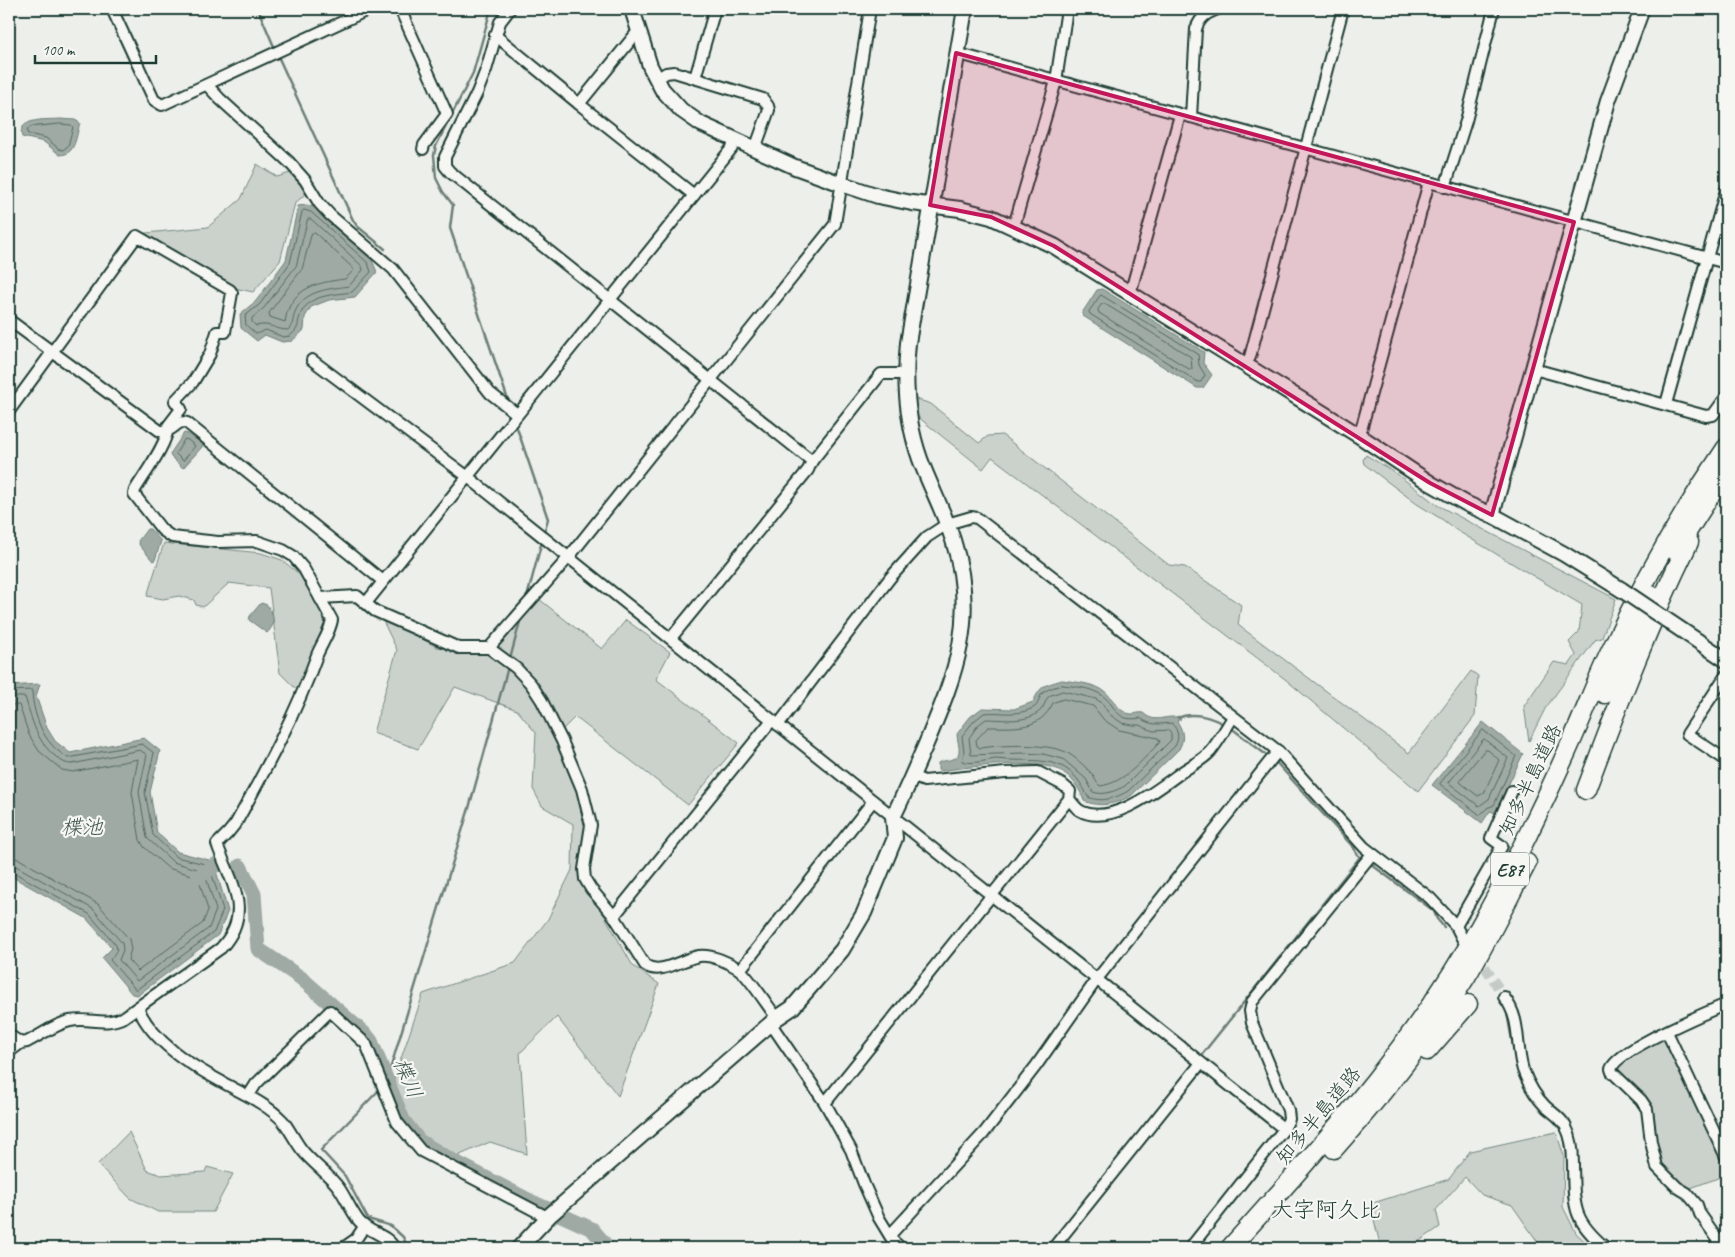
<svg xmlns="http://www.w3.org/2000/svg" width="1735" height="1257" font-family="Caveat,'Klee One',sans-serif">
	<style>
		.green { fill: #cbd2cc; stroke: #758880 }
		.water { fill: #9faaa4; stroke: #6c7e77 }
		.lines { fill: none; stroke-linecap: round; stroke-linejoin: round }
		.shore { stroke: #526961; stroke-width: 1 }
		.stream { stroke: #6c7e77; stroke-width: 2.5 }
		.river { stroke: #9faaa4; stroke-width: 15 }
		.street-tunnel { stroke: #c4cbc6; stroke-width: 10; stroke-dasharray: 10 5; stroke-linecap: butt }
		.street-casing { stroke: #1f3d34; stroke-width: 14 }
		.secondary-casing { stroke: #1f3d34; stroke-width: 18 }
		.highway-casing { stroke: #1f3d34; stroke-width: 21 }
		.street { stroke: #f6f6f2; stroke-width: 10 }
		.secondary { stroke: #f6f6f2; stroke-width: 14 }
		.highway { stroke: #f6f6f2; stroke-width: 18 }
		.secondary-bridge-casing { stroke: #1f3d34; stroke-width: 18; stroke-linecap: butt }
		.secondary-bridge { stroke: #f6f6f2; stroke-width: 14 }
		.marked { fill: #c2185b; fill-opacity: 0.2; stroke: #c2185b; stroke-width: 4; stroke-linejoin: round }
		.labels { text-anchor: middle; stroke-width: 4.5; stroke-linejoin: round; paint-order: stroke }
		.shield { fill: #f6f6f2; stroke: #60746d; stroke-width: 1 }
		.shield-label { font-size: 19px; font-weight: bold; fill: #1f3d34 }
		.street-label { font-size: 20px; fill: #1f3d34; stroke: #f6f6f2 }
		.water-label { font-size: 21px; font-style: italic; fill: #3f5850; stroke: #f6f6f2 }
		.quarter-label { font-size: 22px; fill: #1f3d34; stroke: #f6f6f2 }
	</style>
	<rect width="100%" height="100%" fill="#edefea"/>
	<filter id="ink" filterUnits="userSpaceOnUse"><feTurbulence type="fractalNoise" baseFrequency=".02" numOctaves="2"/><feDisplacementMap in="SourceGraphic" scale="10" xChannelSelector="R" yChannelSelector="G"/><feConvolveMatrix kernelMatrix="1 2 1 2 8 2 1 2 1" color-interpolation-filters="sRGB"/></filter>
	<g filter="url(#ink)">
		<g class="green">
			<polygon points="257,164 277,177 290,173 307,193 295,203 280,261 253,292 234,288 136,234 208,227 241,199"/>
			<polygon points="913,398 931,404 979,443 988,436 1002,435 1169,565 1185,567 1241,605 1238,625 1409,753 1471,671 1478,676 1475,716 1418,791 1285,679 992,457 983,469 918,417"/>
			<polygon points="1366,455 1397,474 1437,505 1616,599 1602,638 1595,640 1545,709 1529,741 1524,706 1554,662 1569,665 1576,655 1569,642 1579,632 1582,605 1456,530 1443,520 1417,504 1364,464 1363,460"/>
			<polygon points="164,543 261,553 282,560 299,574 323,614 325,626 298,691 280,673 269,588 229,583 203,607 196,605 194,600 179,596 163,599 147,596"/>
			<polygon points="539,599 602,649 626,620 670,652 656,679 739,743 688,805 575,717 555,737 576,790 587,836 582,876 633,966 659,984 618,1096 557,1017 520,1053 527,1154 490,1142 453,1158 424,1140 410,1120 393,1082 423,994 515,963 548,919 572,870 573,824 542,806 533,789 536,733 517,710 455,687 418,749 373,733 397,650 381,617 437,647 488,654"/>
			<polygon points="1662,1037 1668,1040 1706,1123 1726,1173 1726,1175 1688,1189 1659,1164 1649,1109 1614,1071 1615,1065"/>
			<polygon points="129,1132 147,1170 161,1175 205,1172 207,1167 233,1174 213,1212 158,1212 130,1198 98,1164"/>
			<polygon points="1556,1132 1564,1156 1563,1207 1576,1233 1592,1248 1542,1248 1512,1205 1482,1195 1465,1177 1436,1210 1440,1227 1409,1248 1381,1248 1370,1204 1449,1179 1470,1151"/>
		</g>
		<g class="water">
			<path d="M60,119L75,120L80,123C76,135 76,155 60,155L44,142L22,137C16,117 48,120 60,119Z"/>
			<polygon points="307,205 314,207 372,260 377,272 355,297 329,300 311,307 305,317 304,330 292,341 282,342 265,335 257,341 241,328 240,314 256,301 286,260 298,206"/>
			<polygon points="1102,289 1204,352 1203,363 1212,375 1203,388 1197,388 1083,316 1082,313 1097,290"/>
			<polygon points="184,433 188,434 203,444 202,447 183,468 171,457 170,454"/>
			<polygon points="147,529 150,529 161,541 155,560 153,561 140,546 138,541"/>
			<path d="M261,603L267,605C274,614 276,625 267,633L249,620L250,616Z"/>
			<path d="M1062,680C1075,682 1090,683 1101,689C1113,695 1117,713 1131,714C1136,714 1139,712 1143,713C1153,722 1159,718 1171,717C1174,717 1176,717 1179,716L1181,719L1177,721C1183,731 1185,738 1179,749L1131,796C1115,804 1101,808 1084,801C1080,789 1072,777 1061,771C1040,758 965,767 941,771L938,770V763C943,759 959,762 959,752C960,747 957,740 957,734L970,717L982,708L1014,709L1033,702C1042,684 1043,686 1062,680Z"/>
			<polygon points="40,684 36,696 47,728 55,741 70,753 144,738 160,751 150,792 157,833 178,852 213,861 228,911 218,935 138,995 132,994 102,958 112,948 86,918 9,875 9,686"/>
			<polygon points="1483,722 1523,754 1495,813 1490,811 1482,823 1432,785"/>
		</g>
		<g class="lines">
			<g class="shore">
				<polygon points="60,124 71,125 73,127 68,146 63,150 59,149 46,138 28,134 27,132 28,129 31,127"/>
				<path d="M304,210L311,212L368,263L371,272L352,292C334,295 307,294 300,316C296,327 301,326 290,336L283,337L266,330L256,334L246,325L245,316L260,304L290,263L302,212Z"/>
				<path d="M308,219H311L362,266L363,270L349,286C329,289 304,290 295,312C292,320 294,324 288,330C275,330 270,322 256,326L252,322V318L264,308L296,266Z"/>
				<path d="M312,233H315L353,268V271L345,279C322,282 297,286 288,310C286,314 286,318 285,322L270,317L269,313L302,269Z"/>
				<polygon points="1101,295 1198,354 1199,365 1205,375 1201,382 1198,382 1090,314 1089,312"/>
				<polygon points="1102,304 1105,304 1191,357 1192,369 1189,369 1099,313 1098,310"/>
				<polygon points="185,439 188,440 195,446 183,461 176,454"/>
				<path d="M1062,685C1074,686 1090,688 1100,694C1117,704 1114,723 1140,718C1151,726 1159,724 1172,723C1178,731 1180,737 1175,746L1128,791C1116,798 1102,803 1088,797C1070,757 1046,761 1008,760C1004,760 1000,759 996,759C986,760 972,765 962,761L964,752L962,736L974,721L984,713C1001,711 1016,717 1033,708C1039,705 1038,700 1041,695C1045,689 1055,687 1062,685Z"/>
				<path d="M9,691L32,690C32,707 40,733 52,745C56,750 62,754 68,758L142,744L154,753L145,792L153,835L176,857L209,865L223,910L214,932L136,990L110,960L117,950L116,945L89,914L13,872L9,871"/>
				<path d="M1063,691L1096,699L1102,703L1109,714L1122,723L1132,725H1139L1153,731L1169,730L1171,734V740L1125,786C1115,791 1104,796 1093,792L1086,779L1063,759L1043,754L1022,753L971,755L969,738L978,725L986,719C1003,719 1027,724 1041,710C1045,706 1045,700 1049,696Z"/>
				<path d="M9,697H25C32,719 36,741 55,756C61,761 65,764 72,764L140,750L147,755L139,792L147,838L173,862L204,871L216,910L209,928L137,981L119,960L123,950L122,943L93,909L16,866L9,865"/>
				<path d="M1064,699L1093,706L1104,720L1119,730L1158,738L1160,742C1143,759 1125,783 1100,786C1096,783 1095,778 1092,774C1086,767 1078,760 1071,755C1054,742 1001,745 980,748L977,746L976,740L988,727C1015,727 1040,731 1053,703Z"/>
				<polyline points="9,705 19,705 29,735 39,751 62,770 73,772 138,759 132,792 140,840 144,847 168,868 198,877 208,910 203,923 138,971 128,960 131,949 129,939 98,904 19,859 9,857"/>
				<polygon points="1483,730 1516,756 1494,805 1487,808 1480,815 1440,784"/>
				<polygon points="1484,739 1508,758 1489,799 1479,806 1449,783"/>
				<polygon points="1485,750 1488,750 1499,760 1484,793 1478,796 1461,783 1460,781"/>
			</g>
			<g class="stream">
				<polyline points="258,9 275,49"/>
				<polyline points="491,9 473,73 436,146 434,155 436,178 443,192 453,205 450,228 509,403"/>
				<polyline points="277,54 353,220 357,226 385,249"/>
				<polyline points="515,422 548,519 544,533"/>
				<polyline points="526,601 542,541"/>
				<polyline points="510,659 521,618"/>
				<path d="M1178,718C1192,711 1212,717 1225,725"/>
				<polyline points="1230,727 1269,757"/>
				<polyline points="1274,760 1354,848 1356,853 1361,858"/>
				<polyline points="1368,862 1434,911 1437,919 1444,927"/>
				<polyline points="1507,1013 1514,1051"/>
				<polyline points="1200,1057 1360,857"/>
				<polyline points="386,1083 469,808 508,667"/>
				<polyline points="380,1089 321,1150 345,1176 368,1219 391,1226 403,1237 408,1248"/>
				<path d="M1551,1117C1556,1123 1562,1129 1564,1137C1572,1162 1563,1187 1573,1214"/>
				<polyline points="1577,1224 1582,1231 1599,1248"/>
			</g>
			<g class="river">
				<polyline points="240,866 254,894 258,949 301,978 367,1036 371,1041 403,1120 419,1141 455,1162 530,1201 592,1229 608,1248"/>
				<polyline points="198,877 217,864"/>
			</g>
			<polyline class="street-tunnel" points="1477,954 1504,997"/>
			<g class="street-casing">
				<g id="street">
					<polyline points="112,9 154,100 162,105 370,9"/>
					<polyline points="400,9 447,114 424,145 423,149"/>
					<polyline points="510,9 500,22 486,70 477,93 445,157 445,166 450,172 812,461"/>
					<polyline points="639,30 579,104 694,195"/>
					<polyline points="495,35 579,104"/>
					<polyline points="956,53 1726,263"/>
					<polyline points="695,78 715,9"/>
					<polyline points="657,79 666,73 674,72 763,99 768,106 769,110 755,149"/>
					<polyline points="207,85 220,99 289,162 305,180 319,203 330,215 393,269 490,393 517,414"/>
					<path d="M1191,117L1196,29C1200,17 1207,13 1218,9"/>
					<polyline points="1445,187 1466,121 1494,9"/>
					<polyline points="1014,226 1056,81 1067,9"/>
					<polyline points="1130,294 1180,115"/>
					<path d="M9,320L160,431C161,431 167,431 169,430C176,427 178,420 187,423L383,581"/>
					<polyline points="312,360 468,477 1284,1129"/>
					<polyline points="1245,365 1250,357 1343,9"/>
					<polyline points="1534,369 1706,416 1713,415 1726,397"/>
					<polyline points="1666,404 1726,190"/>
					<path d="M9,411L137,236L230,290L232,293L225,332H217L210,354L193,382L175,401L181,409L168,426C169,441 144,475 135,490L134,494L162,530L172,537L218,542L257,541L283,550L293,556L304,569L332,620C330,632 322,643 317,655C296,714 266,769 236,823L228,833L217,844C231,883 254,912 221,948L124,1017C103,1027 91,1017 70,1021C55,1024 41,1035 27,1042L21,1043L9,1052"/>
					<polyline points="1358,435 1361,430 1429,182"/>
					<path d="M320,598L357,596L375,611L459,648H489L516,668L531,684L542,701L562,741L582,789L591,825L584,869L585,879L591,889L614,916L645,965C660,976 682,959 699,956C711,954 730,963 739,969C748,975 769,1008 777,1018"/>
					<polyline points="366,603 732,148 735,141"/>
					<polyline points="671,638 808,470 812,461 881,374 906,374"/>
					<polyline points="489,648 569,557 835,224 870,9"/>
					<polyline points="1726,675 1687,734 1726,760"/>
					<polyline points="778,725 890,578 927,537 947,524 971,517 977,518 1278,751 1364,847 1430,898 1456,926 1463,940"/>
					<path d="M1069,799C1072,802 1075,807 1079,810C1109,828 1156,791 1179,774C1188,767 1202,761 1210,752C1219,741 1226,728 1233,717"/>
					<polyline points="614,916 772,720"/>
					<polyline points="1456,926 1502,846 1491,838 1512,791"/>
					<polyline points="740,970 873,801"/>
					<path d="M1504,997C1522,1020 1515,1044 1523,1070C1528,1083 1535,1096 1545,1106C1552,1113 1561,1117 1566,1127C1572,1138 1573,1152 1573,1164C1574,1206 1572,1220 1606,1248"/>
					<path d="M138,1008C153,1042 190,1065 222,1082C243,1094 266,1103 283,1121C290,1130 295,1141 302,1150C313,1164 329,1174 339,1188C346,1198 351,1211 359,1221C369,1233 387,1234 394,1248"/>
					<polyline points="771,1024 825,1103 851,1150 864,1184 879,1218 893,1241 901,1248"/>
					<polyline points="1667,1032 1726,1157"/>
					<polyline points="9,1035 21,1043"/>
					<polyline points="249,1095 256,1084 330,1011 366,1044 397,1122 421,1151 547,1217"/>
					<polyline points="825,1103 1069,799 1070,791 1063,785 1038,772 1005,773 924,781 912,776"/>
					<polyline points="890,1235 984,1133 1036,1066 1097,979 1278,751"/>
					<polyline points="343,1248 356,1239 364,1227"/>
					<polyline points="1053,1248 1201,1063"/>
					<polyline points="1190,1248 1284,1129 1289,1119 1288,1110 1252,1023 1250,1011 1252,1002 1372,854"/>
					<path d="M1724,1248L1700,1214L1697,1205L1687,1193L1677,1187L1657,1167L1651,1142L1647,1109L1641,1100L1612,1072L1611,1069C1618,1049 1704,1014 1726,1004"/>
				</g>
			</g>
			<g class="secondary-casing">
				<g id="secondary">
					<polyline points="632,9 650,66 662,89 681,110 701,124 795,167 842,184 878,196 912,203 960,209 991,217 1054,246 1358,435 1430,483 1467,504 1492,515 1564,554 1622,590"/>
					<polyline points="1492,515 1608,101 1642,9"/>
					<polyline points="1665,619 1726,660"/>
					<path d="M519,1248L550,1215L777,1018L792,1008L842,950L864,913L895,838L893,817C905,793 915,769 926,744C956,673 978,618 953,540C944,512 930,486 920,459C907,422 904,382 908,343L965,9"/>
				</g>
			</g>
			<g class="highway-casing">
				<g id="highway">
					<polyline points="1675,551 1726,471"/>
					<polyline points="1605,694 1651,595"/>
					<path d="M1586,790C1618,705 1649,623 1689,542"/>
					<polyline points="1427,1051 1468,1004"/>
					<path d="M1334,1149C1382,1095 1428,1038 1466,977C1488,940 1507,901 1527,863"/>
					<path d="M1230,1248C1323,1144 1418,1041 1485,917C1517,859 1546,799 1573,738C1586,709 1597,679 1611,650C1644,580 1682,512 1726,448"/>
				</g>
			</g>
			<use href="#street" class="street"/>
			<use href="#secondary" class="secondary"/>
			<use href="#highway" class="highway"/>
			<g class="secondary-bridge-casing">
				<polyline id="secondary-bridge" points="1622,590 1665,619"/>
			</g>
			<use href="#secondary-bridge" class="secondary-bridge"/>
		</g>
	</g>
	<path class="marked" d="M956,53L1574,222L1492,515L1430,483L1054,246L991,217L930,205Z"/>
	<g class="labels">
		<rect class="shield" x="1491" y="852.5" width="38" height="33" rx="4"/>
		<g class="shield-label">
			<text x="1510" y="876">E87</text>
		</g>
		<g class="street-label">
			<text transform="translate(1530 779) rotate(-65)" y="7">知多半島道路</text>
			<text transform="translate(1318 1115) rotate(-50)" y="7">知多半島道路</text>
		</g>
		<g class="water-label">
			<text x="82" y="834">楪池</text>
			<text transform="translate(408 1078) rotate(67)" y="7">楪川</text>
		</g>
		<g class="quarter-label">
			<text x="1326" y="1217">大字阿久比</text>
		</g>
	</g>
	<rect width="1735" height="1257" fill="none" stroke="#f6f6f2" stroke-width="30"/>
	<rect x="15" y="15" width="1705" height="1227" fill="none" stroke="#1f3d34" stroke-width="2" filter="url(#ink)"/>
	<path d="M35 55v8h121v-8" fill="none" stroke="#1f3d34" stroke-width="2.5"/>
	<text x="42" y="55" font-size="15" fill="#1f3d34" stroke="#f6f6f2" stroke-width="4" paint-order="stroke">100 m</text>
</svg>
